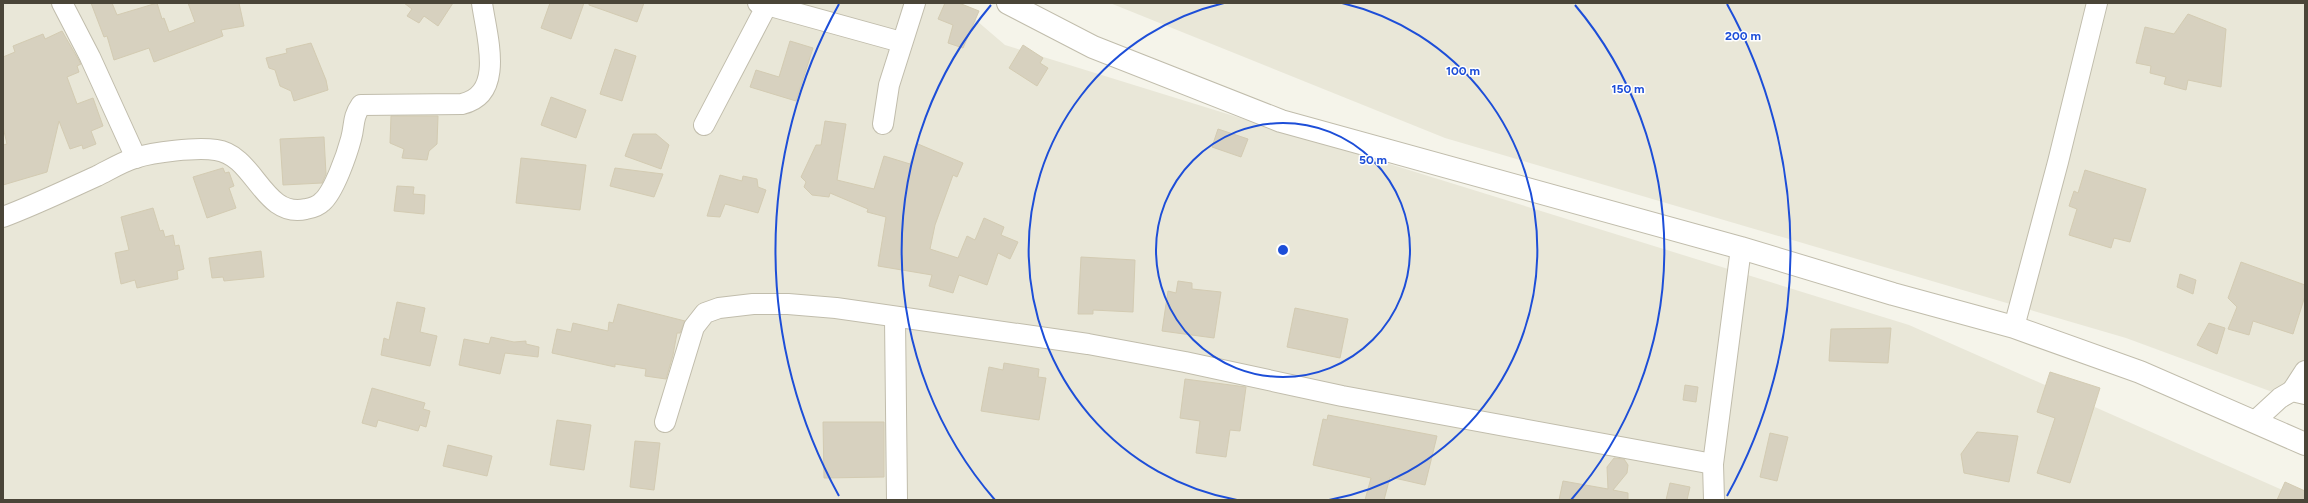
<svg xmlns="http://www.w3.org/2000/svg" width="2308" height="503" font-family="Figtree,sans-serif">
	<style>
		.residential { fill: #e9e7d8 }
		.building { fill: #d7d1bf; stroke: #d3cbb2 }
		.lines { fill: none; stroke-linecap: round; stroke-linejoin: round }
		.minor-casing { stroke: #c1bdac; stroke-width: 22 }
		.tertiary-casing { stroke: #c1bdac; stroke-width: 24 }
		.minor { stroke: #fff; stroke-width: 20 }
		.tertiary { stroke: #fff; stroke-width: 22 }
		.ring { fill: none; stroke: #1d4ed8; stroke-width: 2 }
		.centre { fill: #1d4ed8; stroke: #fff; stroke-width: 2 }
		.ring-label { font-size: 12px; text-anchor: middle; font-weight: bold; fill: #1d4ed8; stroke: #fff; stroke-width: 3; stroke-linejoin: round; paint-order: stroke }
	</style>
	<rect width="100%" height="100%" fill="#f5f4ea"/>
	<g class="residential">
		<polygon points="3,3 956,3 1005,45 1909,325 2305,500 3,500"/>
		<polygon points="1110,3 2305,3 2305,404 2126,338 1445,138"/>
	</g>
	<g class="building">
		<polygon points="91,3 112,3 117,15 157,3 162,19 164,18 169,32 195,22 188,3 239,3 244,26 221,30 223,36 154,62 149,48 114,60 107,36 104,37"/>
		<polygon points="404,3 453,3 438,26 424,16 419,23 407,16 412,9"/>
		<polygon points="550,3 584,3 571,39 541,28"/>
		<polygon points="589,3 644,3 637,22 589,5"/>
		<polygon points="945,3 959,3 979,11 963,48 948,43 953,25 938,19"/>
		<polygon points="2188,14 2226,29 2221,87 2188,80 2186,90 2164,84 2166,77 2150,73 2151,66 2136,63 2145,27 2174,34"/>
		<polygon points="62,31 81,64 77,66 79,72 67,77 77,104 93,98 103,126 91,131 96,144 83,149 82,145 70,149 59,121 47,172 3,185 3,145 7,144 3,127 3,57 15,52 13,46 43,34 45,39"/>
		<polygon points="790,41 813,48 796,101 750,87 756,70 779,77"/>
		<polygon points="311,43 326,80 328,90 294,101 291,91 280,86 275,70 269,68 266,58 287,53 286,49"/>
		<polygon points="1023,45 1043,58 1040,63 1048,68 1037,86 1009,68"/>
		<polygon points="615,49 636,56 622,101 600,94"/>
		<polygon points="551,97 586,110 576,138 541,125"/>
		<polygon points="391,116 438,116 437,144 429,151 427,160 402,158 404,149 390,143"/>
		<polygon points="825,121 846,124 837,180 874,189 884,156 910,164 918,144 963,163 957,177 953,175 935,225 930,249 958,258 967,236 975,240 984,218 1004,227 1001,235 1018,242 1010,259 998,253 987,285 959,275 953,293 929,286 932,275 878,266 886,217 867,212 868,209 830,193 829,197 812,195 804,187 806,182 801,177 816,145 821,145"/>
		<polygon points="1218,129 1248,139 1241,157 1212,147"/>
		<polygon points="633,134 656,134 669,145 661,169 625,156"/>
		<polygon points="324,137 326,174 322,183 283,185 280,139"/>
		<polygon points="521,158 586,165 580,210 516,203"/>
		<polygon points="223,168 225,173 229,172 234,186 229,188 236,208 207,218 193,177"/>
		<polygon points="615,168 663,174 654,197 610,186"/>
		<polygon points="2085,170 2146,189 2130,242 2114,238 2111,248 2069,235 2077,209 2069,206 2074,191 2078,193"/>
		<polygon points="720,175 742,181 743,176 757,179 758,187 766,190 758,213 725,204 720,217 707,216"/>
		<polygon points="397,186 414,187 413,194 425,195 424,214 394,211"/>
		<polygon points="153,208 160,231 163,230 165,237 173,235 175,246 179,245 184,269 177,271 178,279 137,288 135,280 121,284 115,253 129,250 121,217"/>
		<polygon points="261,251 264,277 224,281 223,277 212,278 209,258"/>
		<polygon points="1081,257 1135,260 1133,312 1093,310 1093,314 1078,314"/>
		<polygon points="2241,262 2305,285 2305,296 2293,334 2253,321 2249,335 2228,329 2237,307 2228,298"/>
		<polygon points="2180,274 2196,280 2193,294 2177,287"/>
		<polygon points="1178,281 1192,283 1192,289 1221,292 1214,338 1162,331 1168,291 1176,293"/>
		<polygon points="397,302 425,308 420,332 437,336 430,366 381,355 384,338 389,340"/>
		<polygon points="618,304 685,321 680,333 677,333 673,355 666,379 645,376 646,369 615,364 615,367 552,353 557,329 571,332 573,323 608,331 609,322 613,323"/>
		<polygon points="1295,308 1348,319 1340,358 1287,347"/>
		<polygon points="2209,323 2225,328 2217,354 2197,345"/>
		<polygon points="1891,328 1888,363 1829,361 1831,329"/>
		<polygon points="491,337 514,342 526,341 526,344 539,347 538,357 505,353 500,374 459,365 464,339 489,344"/>
		<polygon points="1004,363 1039,369 1038,377 1046,378 1039,420 981,411 989,367 1003,370"/>
		<polygon points="2050,372 2100,388 2070,483 2037,473 2055,418 2037,412"/>
		<polygon points="1185,379 1246,387 1240,431 1230,430 1226,457 1196,453 1200,421 1180,418"/>
		<polygon points="1685,385 1698,387 1696,402 1683,400"/>
		<polygon points="372,388 425,403 423,409 430,411 426,427 420,425 418,431 378,420 376,427 362,423"/>
		<polygon points="1328,415 1437,436 1425,485 1390,477 1384,500 1365,500 1371,478 1313,465 1323,419 1327,420"/>
		<polygon points="557,420 591,425 584,470 550,465"/>
		<polygon points="823,422 884,422 884,477 824,478"/>
		<polygon points="1977,432 2018,436 2009,482 1964,473 1961,454"/>
		<polygon points="1770,433 1788,437 1777,481 1760,477"/>
		<polygon points="635,441 660,443 654,490 630,487"/>
		<polygon points="448,445 492,456 487,476 443,466"/>
		<polygon points="1614,458 1624,459 1628,465 1627,473 1613,490 1628,493 1628,500 1559,500 1563,481 1608,489 1607,467"/>
		<polygon points="2285,482 2305,491 2305,500 2277,500"/>
		<polygon points="1670,483 1690,487 1687,500 1666,500"/>
	</g>
	<g class="lines">
		<g class="minor-casing">
			<g id="minor">
				<polyline points="62,3 90,57 136,158"/>
				<polyline points="767,5 901,42"/>
				<polyline points="883,124 889,85 915,3"/>
				<polyline points="704,125 767,5 758,3"/>
				<path d="M3,217C35,205 66,190 97,176C109,170 122,162 135,158C154,152 196,147 216,150C255,155 263,219 306,209C312,208 318,206 322,202C334,192 347,154 351,139C355,125 352,118 361,105L462,104C506,94 486,34 482,3"/>
				<polyline points="895,318 897,500"/>
				<polyline points="2014,327 2058,162 2097,3"/>
				<polyline points="2292,391 2305,371"/>
				<polyline points="2255,421 2280,398 2292,391 2305,394"/>
				<polyline points="665,422 694,327 705,313 719,308 753,304 788,304 836,308 1088,344 1185,362 1342,396 1713,464"/>
				<polyline points="1714,500 1713,464 1741,248"/>
			</g>
		</g>
		<g class="tertiary-casing">
			<polyline id="tertiary" points="1008,3 1093,47 1281,121 1741,248 1893,294 2014,327 2140,372 2305,444"/>
		</g>
		<use href="#minor" class="minor"/>
		<use href="#tertiary" class="tertiary"/>
	</g>
	<g class="ring">
		<circle cx="1283" cy="250" r="127"/>
		<path d="M1237 500A254 254 0 0 1 1224 3M1342 3A254 254 0 0 1 1329 500"/>
		<path d="M995 500A381 381 0 0 1 991 5M1575 5A381 381 0 0 1 1571 500"/>
		<path d="M839 496A508 508 0 0 1 839 4M1727 4A508 508 0 0 1 1727 496"/>
	</g>
	<circle cx="1283" cy="250" r="6" class="centre"/>
	<g class="ring-label">
		<text x="1743" y="40">200 m</text>
		<text x="1463" y="75">100 m</text>
		<text x="1628" y="93">150 m</text>
		<text x="1373" y="164">50 m</text>
	</g>
	<rect width="2308" height="503" fill="none" stroke="#4a4538" stroke-width="8"/>
</svg>
